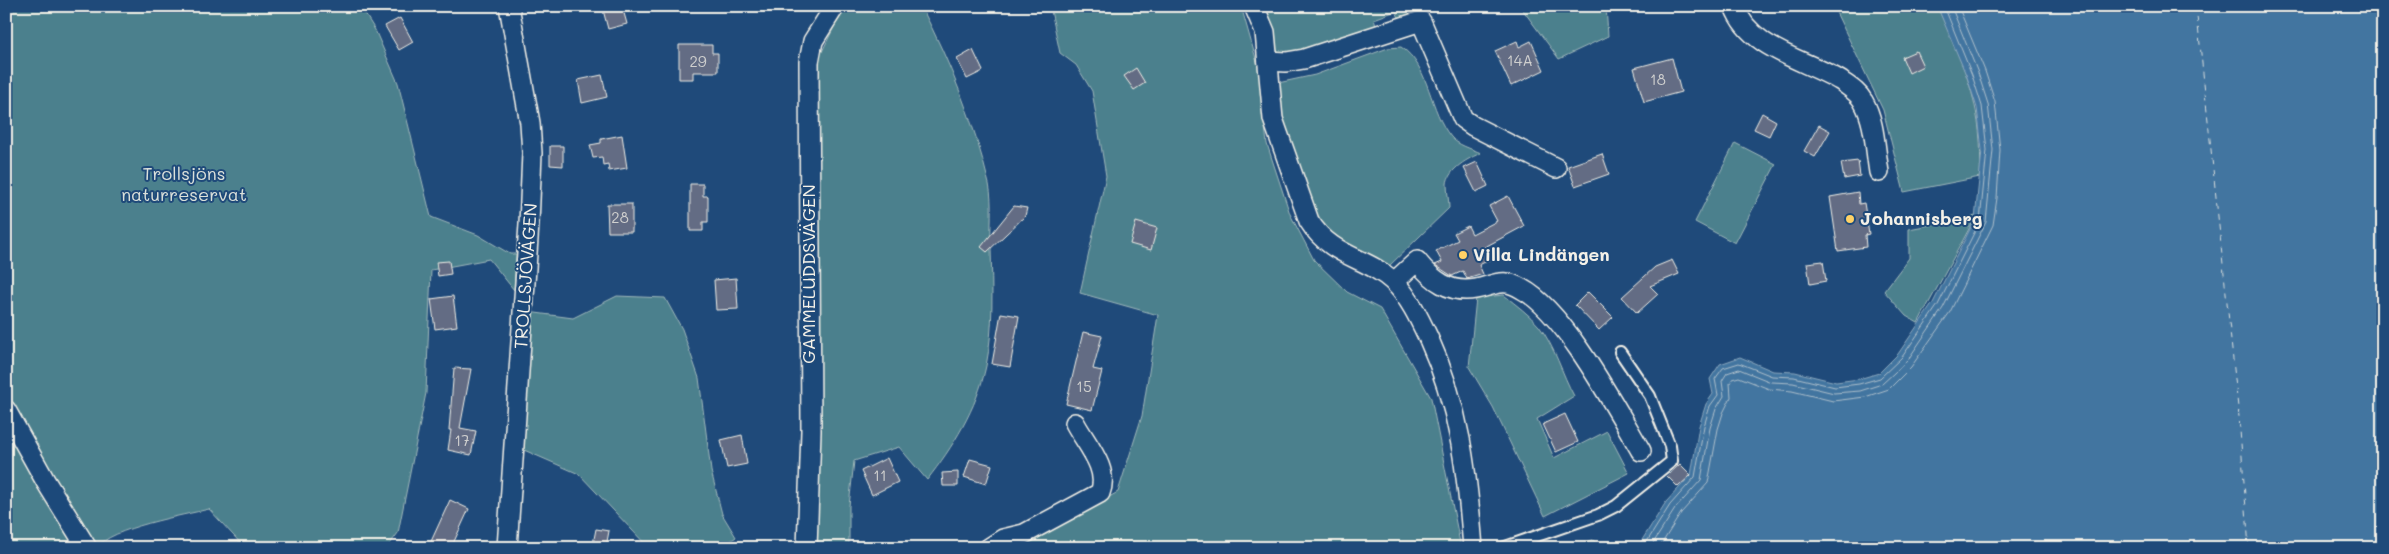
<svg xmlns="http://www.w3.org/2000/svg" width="2389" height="554" font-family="Mali,sans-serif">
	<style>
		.green { fill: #4b808d; stroke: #a0b8ba }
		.water { fill: #4375a0; stroke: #8aa7bd }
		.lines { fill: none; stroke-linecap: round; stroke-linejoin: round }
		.shore { stroke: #adbfcb; stroke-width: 1 }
		.ferry { stroke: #d9dedd; stroke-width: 1; stroke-dasharray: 6 5; stroke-linecap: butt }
		.building { fill: #636c84; stroke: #f4f1e8 }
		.service-casing { stroke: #f4f1e8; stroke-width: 14 }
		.minor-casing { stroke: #f4f1e8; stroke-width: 22 }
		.service { stroke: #1f4a7a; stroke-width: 10 }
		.minor { stroke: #1f4a7a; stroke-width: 19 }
		.poi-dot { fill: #ffd166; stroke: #1f4a7a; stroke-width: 2 }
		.labels { text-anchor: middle; stroke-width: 4; stroke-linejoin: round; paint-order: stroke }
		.number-label { font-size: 15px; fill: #d0d0cf }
		.park-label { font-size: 18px; fill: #dbe0da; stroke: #1f4a7a }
		.poi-label { font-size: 18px; font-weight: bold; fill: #f4f1e8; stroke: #1f4a7a; text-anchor: start }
		.street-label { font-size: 18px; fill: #f4f1e8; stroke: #1f4a7a }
	</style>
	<rect width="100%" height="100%" fill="#1f4a7a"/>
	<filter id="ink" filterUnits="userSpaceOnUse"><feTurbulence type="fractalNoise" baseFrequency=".02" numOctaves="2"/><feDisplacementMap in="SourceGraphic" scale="10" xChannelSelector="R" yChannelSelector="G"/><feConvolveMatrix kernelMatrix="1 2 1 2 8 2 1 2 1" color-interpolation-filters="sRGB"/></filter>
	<g filter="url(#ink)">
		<g class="green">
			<path d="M6,6H360L375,30L398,83L431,217L478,235L510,254H516L514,290L489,259L431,270L426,393L398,533L387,548H245L209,509C185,515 109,528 97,548H6Z"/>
			<path d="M848,6H921C950,63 974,121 989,184C993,203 990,228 991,248C992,287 994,327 986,366C977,408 953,447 927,480L899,447L854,461L849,506V548H813L817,62L834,27Z"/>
			<polygon points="1050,6 1241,6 1258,66 1267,144 1290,214 1314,260 1347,292 1380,309 1431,398 1461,548 1018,548 1118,492 1142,416 1158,315 1080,293 1106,176 1092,91 1076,65 1060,53"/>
			<polygon points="1261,6 1440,6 1399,18 1396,11 1374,19 1376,26 1294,56 1272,55"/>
			<polygon points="1520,6 1606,6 1608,36 1559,59"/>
			<path d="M1833,6H1939L1940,13C1967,72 1984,111 1980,177L1904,192L1883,110Z"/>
			<path d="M1401,47C1430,66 1429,111 1451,137C1457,145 1472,149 1481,153C1469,158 1448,169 1447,184C1447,192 1449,200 1449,208L1389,266L1328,236L1318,222L1279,117L1278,83L1315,75L1388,48Z"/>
			<polygon points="1735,143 1776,164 1735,243 1695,222"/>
			<polygon points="1976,216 1918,323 1906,316 1884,291 1909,258 1909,229"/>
			<path d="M1504,295C1516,305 1529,314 1539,326C1555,347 1562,374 1574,396L1537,419L1554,458L1607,431L1629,473L1545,516L1493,407L1469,367L1476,298Z"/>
			<polygon points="617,296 665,298 682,329 699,378 711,471 722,514 736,537 721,548 649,548 579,474 524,450 528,312 573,318"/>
			<polygon points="1593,540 1602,548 1561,548"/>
		</g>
		<polygon class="water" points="1939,6 2383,6 2383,548 1637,548 1666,502 1691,475 1699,426 1706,404 1713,394 1710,379 1720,364 1740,357 1773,371 1795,372 1836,382 1859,379 1879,373 1898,354 1933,303 1975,219 1982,150 1977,108 1967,77 1940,13"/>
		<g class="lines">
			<g class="shore">
				<polyline points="1643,548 1670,505 1695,477 1704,426 1710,406 1718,395 1715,379 1723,368 1739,363 1772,376 1794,377 1835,387 1859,384 1880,378 1902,357 1938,305 1980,221 1987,150 1982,106 1972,75 1944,6"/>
				<polyline points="1650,548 1675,509 1701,480 1710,428 1716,409 1724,396 1722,381 1727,373 1739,369 1771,382 1793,383 1834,393 1860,391 1882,384 1907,361 1943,308 1986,222 1993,150 1988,104 1978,73 1951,6"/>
				<polyline points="1659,548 1681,513 1708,483 1718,429 1723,413 1731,397 1730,383 1732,379 1739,377 1769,389 1792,391 1833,401 1865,397 1889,389 1911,367 1950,312 1993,225 1997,198 2000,150 1995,102 1985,71 1958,6"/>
			</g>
			<polyline class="ferry" points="2196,6 2239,417 2249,548"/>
		</g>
		<g class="building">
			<polygon points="602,6 622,6 627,24 608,29"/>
			<polygon points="400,18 413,42 399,50 385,26"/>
			<polygon points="1517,41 1519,47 1531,41 1544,70 1511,86 1495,51"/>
			<polygon points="679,45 712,45 712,53 718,53 718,72 693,72 693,79 679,79"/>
			<polygon points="973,50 983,71 967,79 957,59"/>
			<polygon points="1916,51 1923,66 1909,73 1902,57"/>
			<polygon points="1672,58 1681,92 1644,102 1634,68"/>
			<polygon points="1136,68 1145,83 1134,90 1124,76"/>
			<polygon points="602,75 607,97 582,103 578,80"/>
			<polygon points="1762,113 1776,121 1769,136 1754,129"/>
			<polygon points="1819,125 1830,131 1815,157 1804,151"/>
			<polygon points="622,135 627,168 609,171 608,164 603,165 602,157 593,158 590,145 601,143 601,139"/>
			<polygon points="550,146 563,146 563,166 550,165"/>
			<polygon points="1602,154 1609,174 1575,186 1568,166"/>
			<polygon points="1858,161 1860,176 1844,179 1841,163"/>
			<polygon points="1477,162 1488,186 1476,192 1464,168"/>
			<polygon points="690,184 703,184 703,196 708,196 708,222 703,222 703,231 690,231"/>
			<polygon points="1858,192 1859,204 1864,203 1869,234 1865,235 1866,247 1838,251 1830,197"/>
			<polygon points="1508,196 1524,226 1483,248 1489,260 1479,265 1483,274 1467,279 1463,271 1452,276 1435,265 1442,262 1436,251 1458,240 1454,233 1468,226 1472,234 1497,221 1489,206"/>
			<polygon points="607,204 632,204 632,232 608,232"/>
			<polygon points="1014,206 1027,208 1025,216 987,252 981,247"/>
			<polygon points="1136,222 1157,228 1151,250 1130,244"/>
			<polygon points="1672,260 1679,274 1650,286 1658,294 1637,313 1622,297 1655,267"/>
			<polygon points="449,261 451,274 438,276 436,262"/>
			<polygon points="1823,261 1826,281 1810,284 1807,263"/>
			<polygon points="736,278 738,309 716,310 714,280"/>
			<polygon points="1588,292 1613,317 1599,330 1575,305"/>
			<polygon points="453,296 457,326 435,329 431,299"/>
			<polygon points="1001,313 1019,316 1010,367 992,364"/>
			<polygon points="1083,332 1102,336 1093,369 1102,371 1092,410 1066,404"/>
			<polygon points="454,368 471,369 460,428 476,431 471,455 448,450 451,430 449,430"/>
			<polygon points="1565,414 1578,442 1556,452 1543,424"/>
			<polygon points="742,435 747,464 727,468 721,440"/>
			<polygon points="887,458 898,482 872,495 861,471"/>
			<polygon points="970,459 992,465 986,484 964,477"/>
			<polygon points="1680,464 1691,475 1678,487 1667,476"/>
			<polygon points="958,472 958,486 943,486 942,473"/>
			<polygon points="450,500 469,509 451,548 428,548"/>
			<polygon points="596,529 609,531 606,547 593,544"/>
		</g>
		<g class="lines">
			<g class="service-casing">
				<polyline id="service" points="1502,548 1598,515 1616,506 1672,461 1670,446 1650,396 1620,352"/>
			</g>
			<g class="minor-casing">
				<g id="minor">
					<path d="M1254,6L1265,32L1273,119L1309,221C1332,258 1366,256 1394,282C1409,297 1419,318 1428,337C1460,407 1467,472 1473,548"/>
					<path d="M1734,6C1750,50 1805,59 1841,81C1849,87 1858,92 1863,101C1875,121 1875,149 1879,172"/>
					<polyline points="1268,61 1286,62 1304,59 1421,21 1463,119 1473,126 1556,168"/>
					<path d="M1394,282L1417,261C1432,280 1450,294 1476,289C1496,285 1502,277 1522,289C1565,312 1616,409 1641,451"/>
					<polyline points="6,410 46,482 87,548"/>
					<polyline points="507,548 529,224 532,153 530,123 509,6"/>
					<polyline points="807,548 811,431 809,62 813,41 835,6"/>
					<path d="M989,548L1003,539L1024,534L1100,493C1110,469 1086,444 1075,423"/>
				</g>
			</g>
			<use href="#service" class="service"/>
			<use href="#minor" class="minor"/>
		</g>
	</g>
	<g class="poi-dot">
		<circle cx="1850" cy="219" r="5"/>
		<circle cx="1463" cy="255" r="5"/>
	</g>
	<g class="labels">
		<g class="number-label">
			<text x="1520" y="66">14A</text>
			<text x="698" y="67">29</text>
			<text x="1658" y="85">18</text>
			<text x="620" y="223">28</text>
			<text x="1084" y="392">15</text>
			<text x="462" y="446">17</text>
			<text x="880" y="481">11</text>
		</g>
		<g class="park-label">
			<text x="184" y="180">Trollsjöns<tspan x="184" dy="21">naturreservat</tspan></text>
		</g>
		<g class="poi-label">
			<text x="1860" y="225">Johannisberg</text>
			<text x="1473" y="261">Villa Lindängen</text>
		</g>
		<g class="street-label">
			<text transform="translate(809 274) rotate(-90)" y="6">GAMMELUDDSVÄGEN</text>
			<text transform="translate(526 276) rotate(-86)" y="6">TROLLSJÖVÄGEN</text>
		</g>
	</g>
	<rect width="2389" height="554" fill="none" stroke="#1f4a7a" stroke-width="25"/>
	<rect x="12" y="12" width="2364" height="529" fill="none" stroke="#f4f1e8" stroke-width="2" filter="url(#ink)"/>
</svg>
